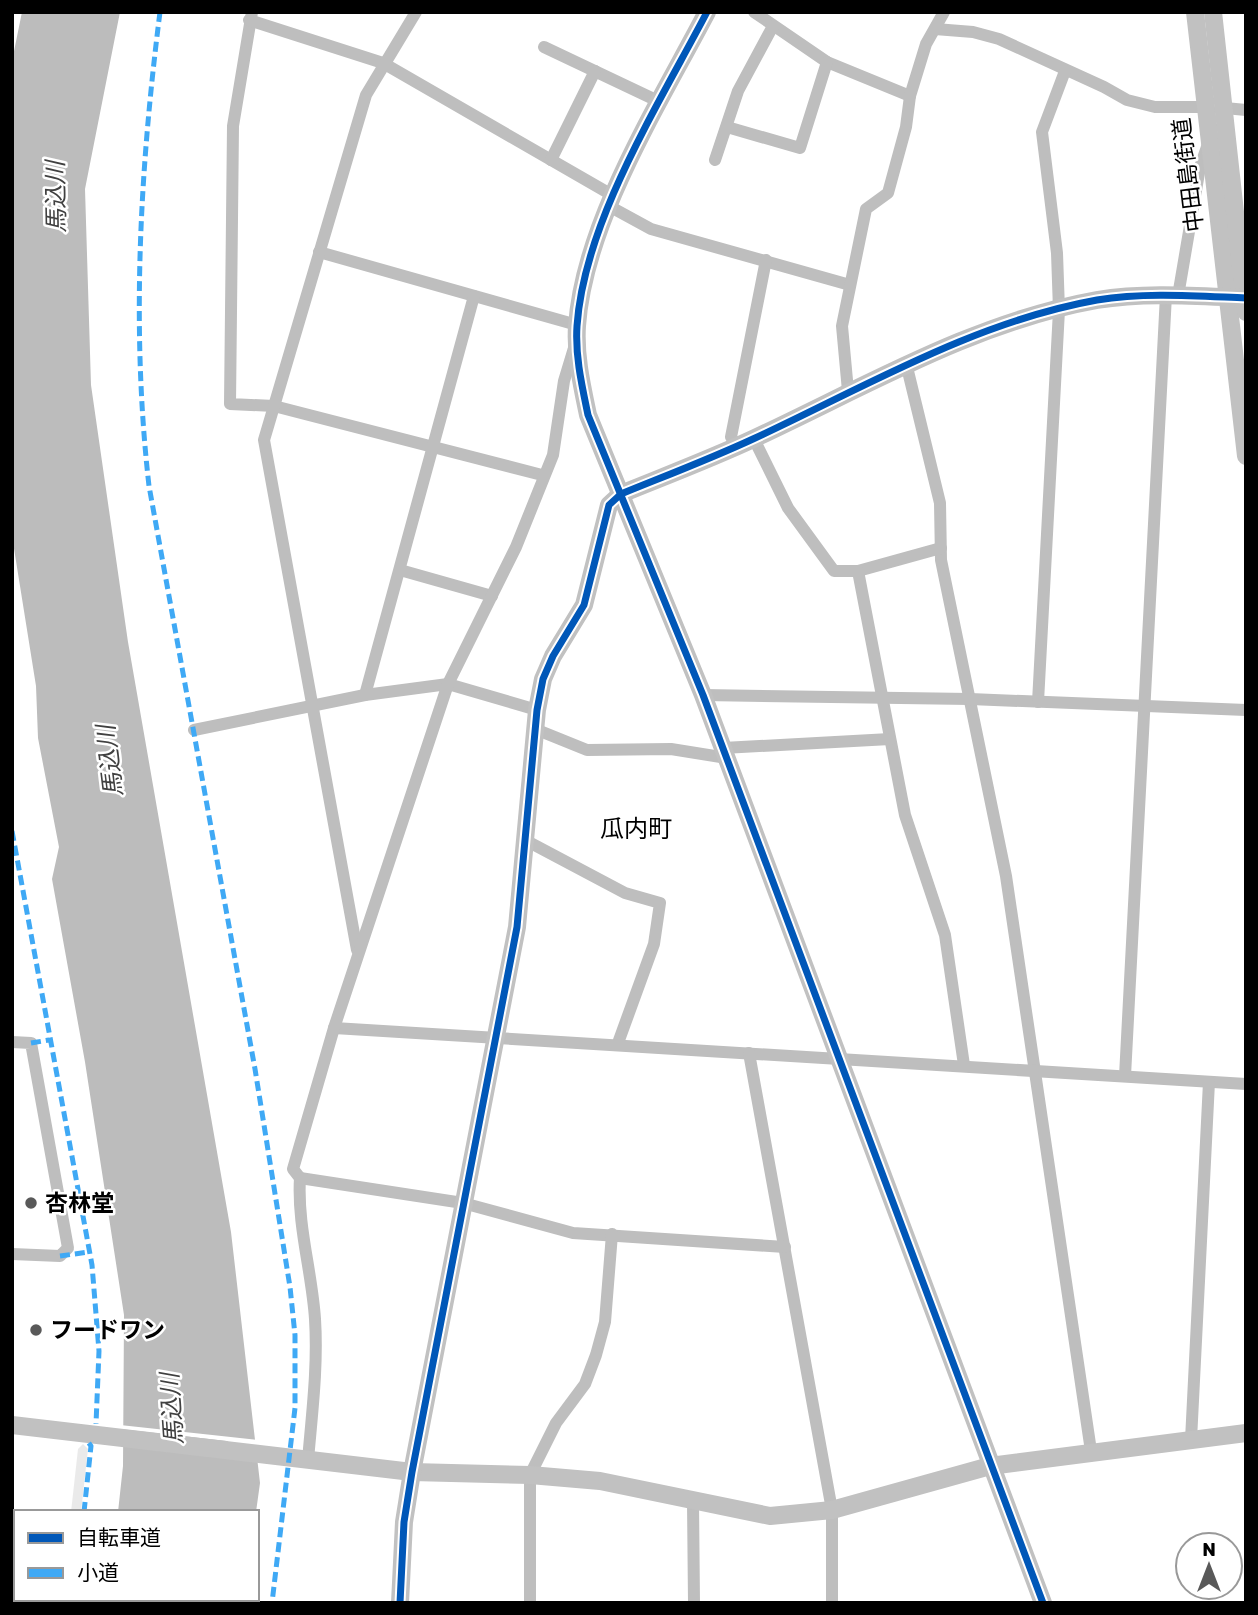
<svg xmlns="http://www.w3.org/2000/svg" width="1258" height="1615" font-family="Rubik,'Noto Sans JP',sans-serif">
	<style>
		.green { fill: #eaeaea }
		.water { fill: #bcbcbc }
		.pier { fill: #fff }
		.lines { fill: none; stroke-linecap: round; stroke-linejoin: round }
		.street { stroke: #bebebe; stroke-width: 12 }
		.secondary { stroke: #c1c1c1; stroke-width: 18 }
		.quiet { stroke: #3fa9f5; stroke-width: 5; stroke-dasharray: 10 5; stroke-linecap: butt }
		.cycleway-casing { stroke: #fff; stroke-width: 11 }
		.cycleway { stroke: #0057b8; stroke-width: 7 }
		.poi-dot { fill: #595959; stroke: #fff; stroke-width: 2.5 }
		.labels { text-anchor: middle; stroke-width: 5; stroke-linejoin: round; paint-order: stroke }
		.street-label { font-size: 23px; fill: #000; stroke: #fff }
		.poi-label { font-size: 23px; font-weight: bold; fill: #000; stroke: #fff; text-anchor: start }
		.water-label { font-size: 24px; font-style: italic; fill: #404040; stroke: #fff }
		.neighbourhood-label { font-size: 24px; fill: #000; stroke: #fff }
	</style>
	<rect width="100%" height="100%" fill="#fff"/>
	<polygon class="green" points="83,1444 88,1449 81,1512 71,1512 78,1449"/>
	<polygon class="water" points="22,12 120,12 85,189 91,385 128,642 231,1232 260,1483 256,1512 118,1512 123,1466 124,1315 85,1062 52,879 59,847 38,738 36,686 12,536 12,61"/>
	<polygon class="pier" points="120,1425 259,1440 261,1461 227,1441 120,1429"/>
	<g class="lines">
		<g class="street">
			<polyline points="252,12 233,126 230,404 274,406 542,475"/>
			<polyline points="754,12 827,62 910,96"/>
			<polyline points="249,20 383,63 612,195"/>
			<polyline points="935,29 973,32 999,39 1104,87 1127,100 1155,107 1205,107"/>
			<polyline points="544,47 660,102"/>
			<polyline points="1225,108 1246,110"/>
			<polyline points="727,127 800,148 827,62"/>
			<polyline points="551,160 595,71"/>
			<polyline points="715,160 738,91 773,26"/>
			<polyline points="607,205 651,229 850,285"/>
			<polyline points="319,252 577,325"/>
			<polyline points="1178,296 1200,167 1208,144"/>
			<polyline points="906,363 940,503 941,560 1006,876 1091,1451"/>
			<polyline points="848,391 842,326 866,209 888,193 906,127 910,96 926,44 944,12"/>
			<polyline points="754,439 788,508 834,571 858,571 941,548"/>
			<polyline points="737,446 731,437 766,260"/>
			<polyline points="400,570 492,596"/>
			<polyline points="858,571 905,815 945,935 964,1065"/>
			<polyline points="365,695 474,296"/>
			<polyline points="703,695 970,699 1246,710"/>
			<polyline points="1038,702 1059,310 1057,253 1042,132 1065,71"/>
			<polyline points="535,729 587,750 671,749 727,758"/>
			<polyline points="194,730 365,695 448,684 537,710"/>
			<polyline points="723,748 890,739"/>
			<polyline points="525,840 625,893 660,903 654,944 618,1043"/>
			<polyline points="357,950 264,440 366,95 416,12"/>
			<polyline points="334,1028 1246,1084"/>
			<polyline points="12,1042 31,1043 68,1248 60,1256 12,1254"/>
			<polyline points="749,1053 832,1510 832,1603"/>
			<polyline points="1125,1076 1166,295"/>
			<polyline points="300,1178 463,1203 573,1233 785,1247"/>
			<polyline points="1191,1440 1209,1082"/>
			<path d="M308,1460C312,1413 318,1366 315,1319C312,1272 297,1225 300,1178L293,1169L334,1028L448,684L516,547L553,455L564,381L574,348"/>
			<polyline points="693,1502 694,1603"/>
			<polyline points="530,1603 530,1475 556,1423 585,1384 596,1355 605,1322 612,1234"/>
		</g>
		<g class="secondary">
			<path d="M707,12C659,104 584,222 577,326C575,356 582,386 588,415L703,695L1043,1603"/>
			<polyline points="1195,12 1246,456"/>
			<polyline points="1213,12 1246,312"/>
			<polyline points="12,1425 412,1472 530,1475 600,1481 770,1516 832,1510 990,1466 1246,1433"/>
			<path d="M400,1603L404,1522L412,1472L517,927L537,710L543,679L553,656L584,605L609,505L621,494C665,476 710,459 753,439C865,387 974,322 1097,300C1146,292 1196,296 1246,298"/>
		</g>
		<g class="quiet">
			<path d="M160,12C140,169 131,329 149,486L255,1069L290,1287L295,1335V1408L272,1603"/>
			<polyline points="12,831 92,1265 99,1351 96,1424"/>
			<polyline points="31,1043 49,1040"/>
			<polyline points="60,1256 89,1252"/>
			<polyline points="84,1512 91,1446 88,1442"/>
			<polyline points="74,1603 75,1599"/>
		</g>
		<g class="cycleway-casing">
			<g id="cycleway">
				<path d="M707,12C659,104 584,222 577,326C575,356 582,386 588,415L703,695L1043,1603"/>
				<path d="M400,1603L404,1522L412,1472L517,927L537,710L543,679L553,656L584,605L609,505L621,494C665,476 710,459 753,439C865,387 974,322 1097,300C1146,292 1196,296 1246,298"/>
			</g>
		</g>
		<use href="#cycleway" class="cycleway"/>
	</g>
	<g class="poi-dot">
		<circle cx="31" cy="1203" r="7"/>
		<circle cx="36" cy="1330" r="7"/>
	</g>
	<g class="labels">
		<g class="street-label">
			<text transform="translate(1188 175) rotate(-97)" y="8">中田島街道</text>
		</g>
		<g class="poi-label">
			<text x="45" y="1211">杏林堂</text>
			<text x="50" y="1338">フードワン</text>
		</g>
		<g class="water-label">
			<text transform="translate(56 197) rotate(-91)" y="8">馬込川</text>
			<text transform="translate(110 761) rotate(-97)" y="8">馬込川</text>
			<text transform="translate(172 1409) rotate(-94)" y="8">馬込川</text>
		</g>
		<g class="neighbourhood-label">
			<text x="636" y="837">瓜内町</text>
		</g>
	</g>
	<rect width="1258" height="1615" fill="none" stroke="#000000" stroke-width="28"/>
	<rect x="14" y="1510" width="245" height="91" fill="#ffffff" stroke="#999999" stroke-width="2"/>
	<rect x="28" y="1533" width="35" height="10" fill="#0057b8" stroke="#999999" stroke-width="2"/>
	<text x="77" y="1545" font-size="21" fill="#000000">自転車道</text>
	<rect x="28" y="1568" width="35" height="10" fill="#3fa9f5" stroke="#999999" stroke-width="2"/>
	<text x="77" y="1580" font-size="21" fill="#000000">小道</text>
	<g transform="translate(1209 1566)"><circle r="33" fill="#ffffff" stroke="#999999" stroke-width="2"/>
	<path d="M0-5L12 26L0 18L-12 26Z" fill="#595959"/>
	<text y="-10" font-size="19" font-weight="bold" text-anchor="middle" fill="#000000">N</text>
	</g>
</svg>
